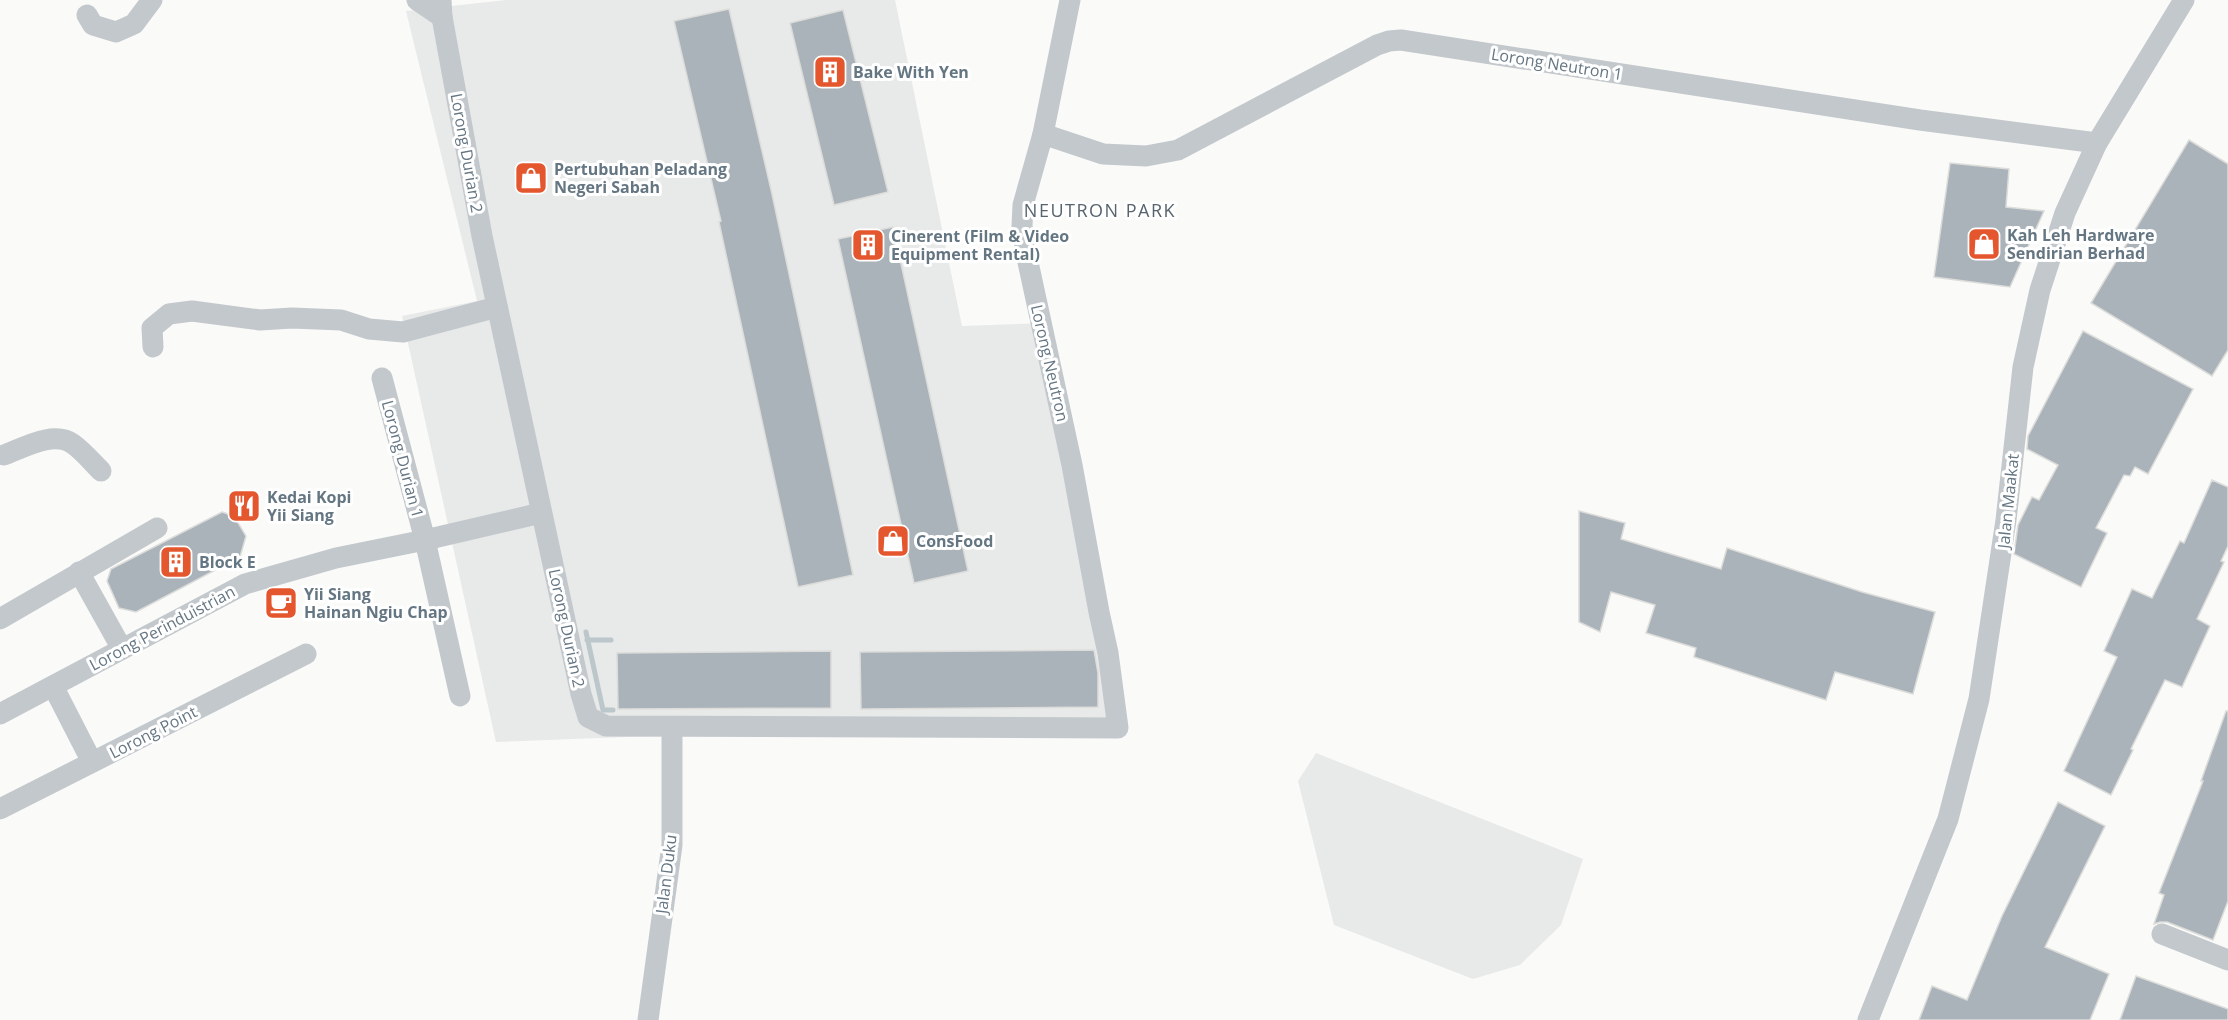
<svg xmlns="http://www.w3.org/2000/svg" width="2228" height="1020" font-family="'Open Sans',sans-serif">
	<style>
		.built { fill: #e8e9e9 }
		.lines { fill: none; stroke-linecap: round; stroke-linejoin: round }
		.stream { stroke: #bbc7cb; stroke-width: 5 }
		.building { fill: #aab3b9; stroke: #dcdcda; stroke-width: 1.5 }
		.minor { stroke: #c3c8cc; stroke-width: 21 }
		.labels { text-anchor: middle; stroke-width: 6; stroke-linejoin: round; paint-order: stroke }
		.street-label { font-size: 16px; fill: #657683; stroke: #fff }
		.poi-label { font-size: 16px; font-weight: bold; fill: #657683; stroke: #fff; text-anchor: start }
		.neighbourhood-label { font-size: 18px; letter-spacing: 1.5px; fill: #57646e; stroke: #fff }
	</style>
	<rect width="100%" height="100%" fill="#fafaf8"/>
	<g class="built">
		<polygon points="506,0 895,0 962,326 1048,323 1127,718 496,742 402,316 477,301 406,11"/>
		<polygon points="1316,753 1583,859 1561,925 1520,965 1473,979 1334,925 1298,781"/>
	</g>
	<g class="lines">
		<g class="stream">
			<polyline points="586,632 603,710 613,710"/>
			<polyline points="587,640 611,640"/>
		</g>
	</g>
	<g class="building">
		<polygon points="729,9 772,194 853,575 798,587 719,222 721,221 674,21"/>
		<polygon points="843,10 888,192 834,205 790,23"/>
		<polygon points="2189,140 2228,164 2228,350 2212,376 2091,303"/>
		<polygon points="1950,163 2009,169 2006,207 2044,211 2010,287 1934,277"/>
		<polygon points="893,227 968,571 914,583 838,239"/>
		<polygon points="2083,331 2193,389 2148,474 2135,467 2130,476 2124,475 2096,528 2107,533 2081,587 2014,554 2018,525 2032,497 2039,500 2058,465 2027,449 2028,436"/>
		<polygon points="2212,480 2228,487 2228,546 2221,561 2224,562 2197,619 2210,626 2182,687 2165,680 2131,749 2133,750 2111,795 2064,771 2117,657 2104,651 2132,589 2152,598 2180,541 2184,543"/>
		<polygon points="1579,511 1625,523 1621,539 1721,569 1727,548 1862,592 1935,612 1913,694 1835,672 1826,700 1694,657 1696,648 1646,633 1655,605 1611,592 1600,632 1579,622"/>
		<polygon points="222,512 234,516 246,536 240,557 136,612 119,608 107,581 111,569"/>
		<polygon points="1094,650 1098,673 1098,707 861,709 860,652"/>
		<polygon points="831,651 831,708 618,709 617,653"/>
		<polygon points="2226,711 2228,711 2228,901 2213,940 2167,922 2160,922 2154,924 2164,895 2159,893 2203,781 2201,781"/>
		<polygon points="2058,802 2105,826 2045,947 2109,974 2090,1020 1919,1020 1932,986 1967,1000 2002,916"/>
		<polygon points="2136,976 2228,1009 2228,1020 2120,1020"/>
	</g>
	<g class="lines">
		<g class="minor">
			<polyline points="417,0 442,17"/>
			<polyline points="441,0 442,17 482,236 581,694 588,717 606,726 1118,728 1108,653 1099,612 1072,465 1026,253 1022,226 1023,205 1043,134 1070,0"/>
			<polyline points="87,15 93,25 116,32 134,24 152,0"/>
			<polyline points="1043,134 1103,154 1146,156 1178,150 1377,45 1389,41 1401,40 1920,120 2097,143"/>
			<polyline points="153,347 152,328 169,314 192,311 260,320 292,318 341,320 369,329 403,332 497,307"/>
			<polyline points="382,378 425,540 460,696"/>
			<path d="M4,455C23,448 54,430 73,444C83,451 92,462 101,471"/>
			<polyline points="79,572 122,649"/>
			<polyline points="0,619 157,528"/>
			<polyline points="53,686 92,762"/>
			<polyline points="0,714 245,584 336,558 425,540 541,513"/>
			<polyline points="0,809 306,654"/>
			<polyline points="2162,934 2228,960"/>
			<polyline points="648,1020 672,845 672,727"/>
			<polyline points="1868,1020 1948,819 1979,699 2006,520 2023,367 2040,290 2065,213 2097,143 2184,0"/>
		</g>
	</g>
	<defs>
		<g id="building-square" transform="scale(1.725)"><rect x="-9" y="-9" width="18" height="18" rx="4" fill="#e4572e" stroke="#fff"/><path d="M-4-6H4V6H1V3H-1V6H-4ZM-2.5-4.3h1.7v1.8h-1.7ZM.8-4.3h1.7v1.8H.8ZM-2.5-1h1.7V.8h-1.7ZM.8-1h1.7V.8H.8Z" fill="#fff"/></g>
		<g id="shop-square" transform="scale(1.725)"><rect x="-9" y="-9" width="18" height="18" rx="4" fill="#e4572e" stroke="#fff"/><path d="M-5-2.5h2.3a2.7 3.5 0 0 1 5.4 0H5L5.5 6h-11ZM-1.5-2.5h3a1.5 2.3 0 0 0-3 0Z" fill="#fff"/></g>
		<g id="restaurant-square" transform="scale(1.725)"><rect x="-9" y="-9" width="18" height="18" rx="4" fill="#e4572e" stroke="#fff"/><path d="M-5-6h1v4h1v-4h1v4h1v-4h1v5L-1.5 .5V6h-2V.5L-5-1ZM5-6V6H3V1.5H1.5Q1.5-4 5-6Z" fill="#fff"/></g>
		<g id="cafe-square" transform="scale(1.725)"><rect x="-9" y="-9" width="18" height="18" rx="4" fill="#e4572e" stroke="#fff"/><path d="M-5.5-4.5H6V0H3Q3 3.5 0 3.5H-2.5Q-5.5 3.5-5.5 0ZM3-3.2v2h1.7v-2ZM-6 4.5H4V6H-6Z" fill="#fff"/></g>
	</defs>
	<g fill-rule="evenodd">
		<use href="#building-square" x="830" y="72"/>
		<use href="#shop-square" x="531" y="178"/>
		<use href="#shop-square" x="1984" y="244"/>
		<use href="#building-square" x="868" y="245"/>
		<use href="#restaurant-square" x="244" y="506"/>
		<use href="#shop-square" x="893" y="541"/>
		<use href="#building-square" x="176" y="562"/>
		<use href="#cafe-square" x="281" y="603"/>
	</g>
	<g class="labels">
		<g class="street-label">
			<text transform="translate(1557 64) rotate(9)" y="6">Lorong Neutron 1</text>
			<text transform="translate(467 153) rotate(80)" y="6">Lorong Durian 2</text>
			<text transform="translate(1050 363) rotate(77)" y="6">Lorong Neutron</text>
			<text transform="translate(403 459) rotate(75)" y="6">Lorong Durian 1</text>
			<text transform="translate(2008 501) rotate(-84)" y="6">Jalan Maakat</text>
			<text transform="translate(162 628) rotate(-28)" y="6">Lorong Perinduistrian</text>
			<text transform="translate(567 628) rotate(78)" y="6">Lorong Durian 2</text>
			<text transform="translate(153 732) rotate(-27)" y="6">Lorong Point</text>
			<text transform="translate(666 874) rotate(-83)" y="6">Jalan Duku</text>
		</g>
		<g class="poi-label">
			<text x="853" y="78">Bake With Yen</text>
			<text x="554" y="175">Pertubuhan Peladang<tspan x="554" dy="18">Negeri Sabah</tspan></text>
			<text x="2007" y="241">Kah Leh Hardware<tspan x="2007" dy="18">Sendirian Berhad</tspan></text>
			<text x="891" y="242">Cinerent (Film &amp; Video<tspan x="891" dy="18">Equipment Rental)</tspan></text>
			<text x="267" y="503">Kedai Kopi<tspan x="267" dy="18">Yii Siang</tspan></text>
			<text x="916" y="547">ConsFood</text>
			<text x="199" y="568">Block E</text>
			<text x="304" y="600">Yii Siang<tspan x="304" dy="18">Hainan Ngiu Chap</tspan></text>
		</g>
		<g class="neighbourhood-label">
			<text x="1100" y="217">NEUTRON PARK</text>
		</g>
	</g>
</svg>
